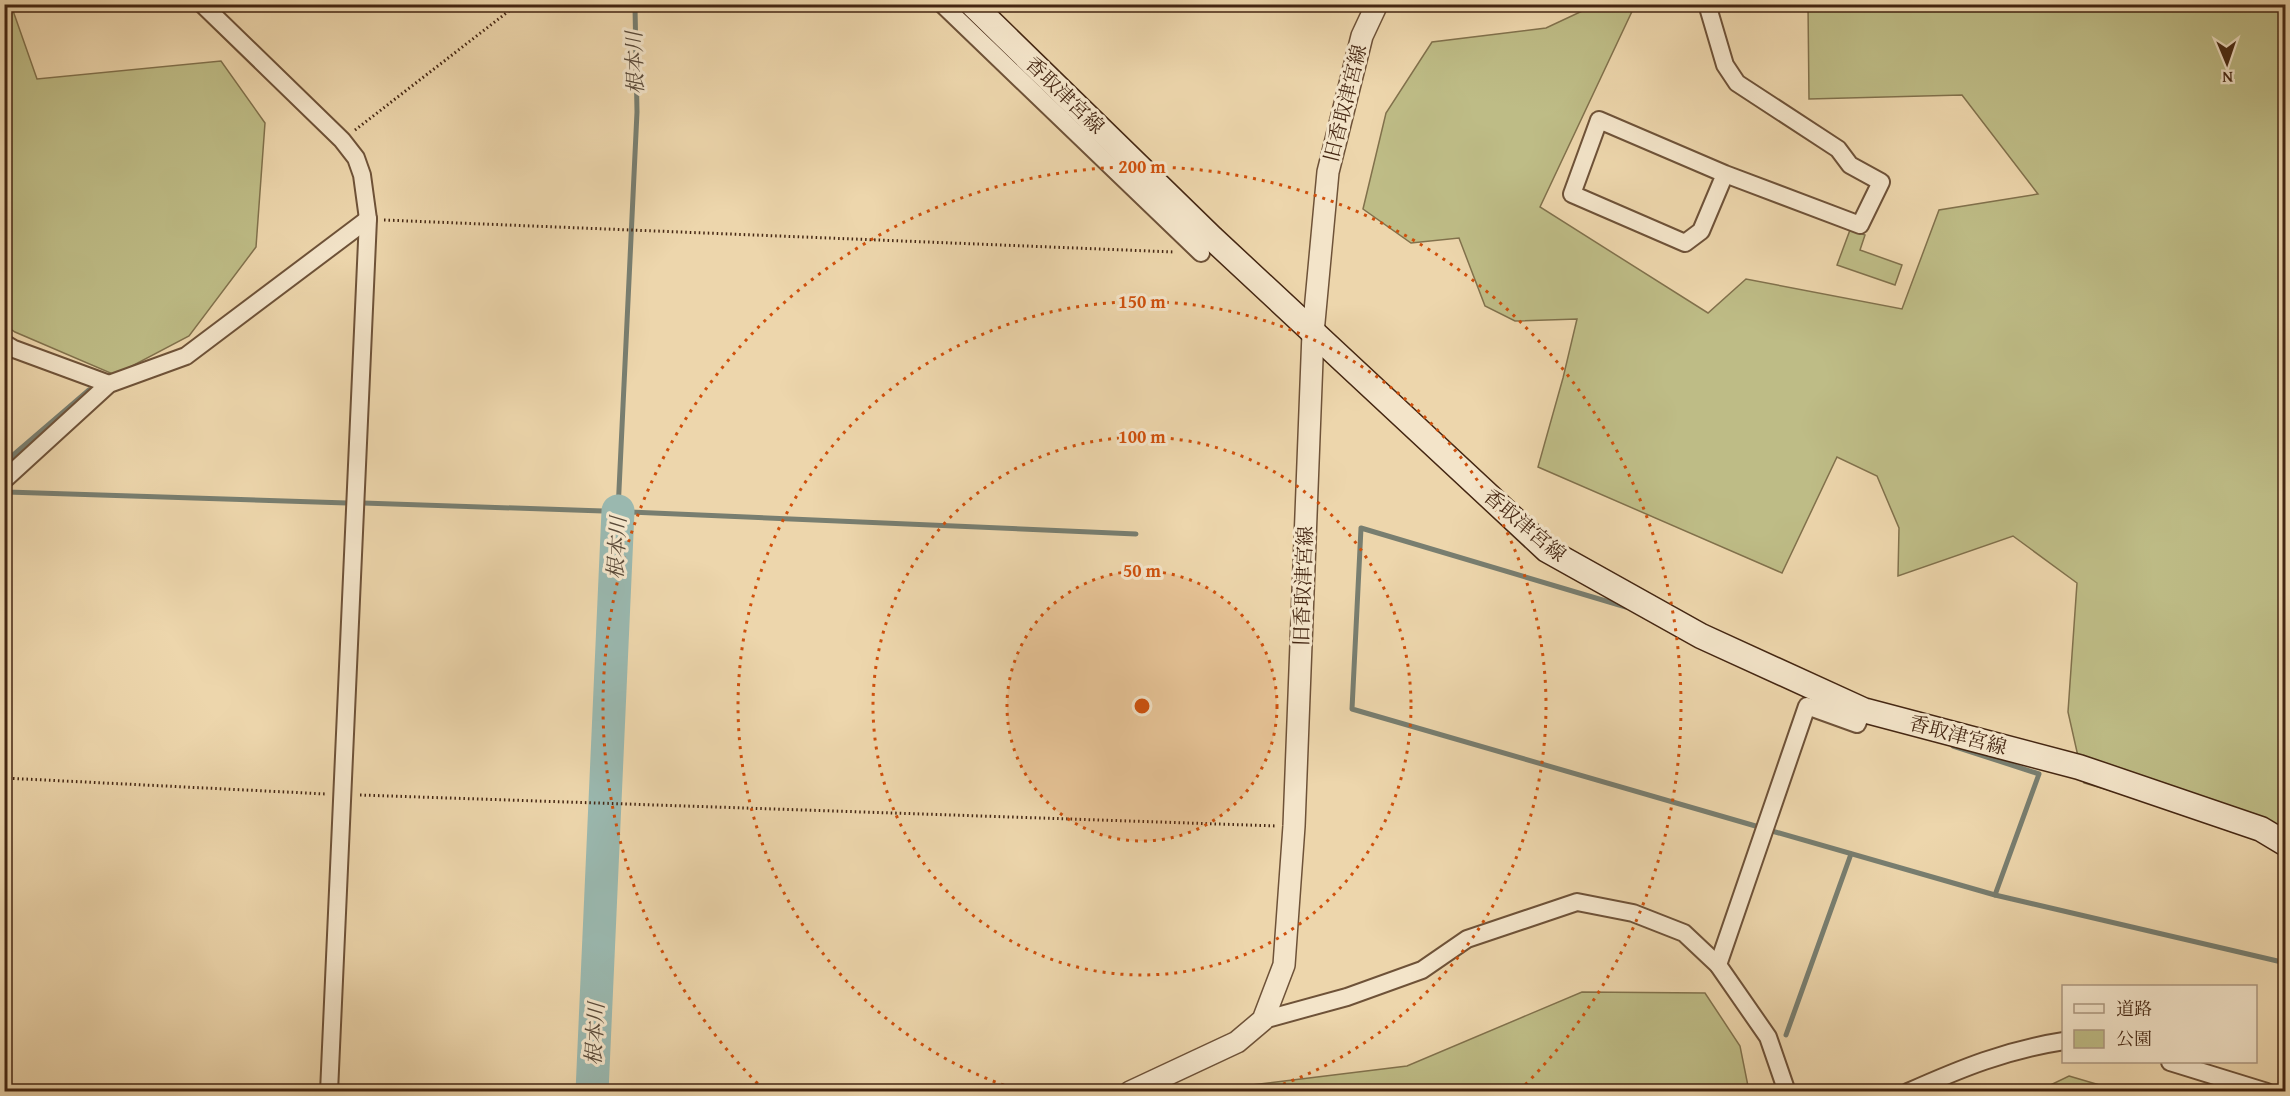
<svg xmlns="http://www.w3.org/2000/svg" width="2290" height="1096" font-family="'Gentium Book Plus','Noto Serif JP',serif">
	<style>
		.green { fill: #bebc86; stroke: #81714c; stroke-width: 1.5 }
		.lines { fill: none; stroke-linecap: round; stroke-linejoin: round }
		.stream { stroke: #787e70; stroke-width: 5 }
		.river { stroke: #9ab8af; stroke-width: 33 }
		.minor-casing { stroke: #6e5238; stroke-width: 20 }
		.tertiary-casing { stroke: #6e5238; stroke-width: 24 }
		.secondary-casing { stroke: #442612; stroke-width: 27 }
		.path { stroke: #442612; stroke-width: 3; stroke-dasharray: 1.5 3; stroke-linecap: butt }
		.minor { stroke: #f3e4c9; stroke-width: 16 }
		.tertiary { stroke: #f3e4c9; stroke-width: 21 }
		.secondary { stroke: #f3e4c9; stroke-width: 24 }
		.ring { fill: none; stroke: #cf510d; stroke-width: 3; stroke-dasharray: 3 6 }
		.labels { text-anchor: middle; stroke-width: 6; stroke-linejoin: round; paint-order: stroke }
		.street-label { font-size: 20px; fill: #442612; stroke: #f3e4c9 }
		.water-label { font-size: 21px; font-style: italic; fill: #5a4a39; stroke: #f3e4c9 }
		.centre { fill: #cf510d; stroke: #f3e4c9; stroke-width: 3 }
		.ring-label { font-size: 18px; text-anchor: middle; font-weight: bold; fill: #cf510d; stroke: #f3e4c9; stroke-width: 6; stroke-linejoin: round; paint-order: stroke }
	</style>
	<rect width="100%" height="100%" fill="#edd6ac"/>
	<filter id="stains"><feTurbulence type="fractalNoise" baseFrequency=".00333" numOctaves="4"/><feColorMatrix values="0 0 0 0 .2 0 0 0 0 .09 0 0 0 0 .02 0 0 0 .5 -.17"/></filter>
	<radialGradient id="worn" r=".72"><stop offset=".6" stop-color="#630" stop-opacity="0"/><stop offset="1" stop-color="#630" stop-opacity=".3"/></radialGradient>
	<g class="green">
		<polygon points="4,5 11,5 37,79 221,61 265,123 256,247 189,336 115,375 15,332 5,325"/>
		<polygon points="1595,5 1635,5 1540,207 1708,313 1746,279 1902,309 1939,210 2038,194 1962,95 1809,99 1808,5 2285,5 2285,827 2203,818 2084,783 2068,712 2077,583 2013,536 1898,576 1899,528 1877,476 1837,457 1782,573 1538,467 1563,378 1577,319 1515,321 1485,306 1459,238 1411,243 1363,209 1386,113 1432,42 1546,28"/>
		<polygon points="1850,230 1865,235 1860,250 1902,265 1895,285 1837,265"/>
		<polygon points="1582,992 1705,993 1740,1046 1749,1091 1202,1091 1407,1066"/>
		<polygon points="2069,1076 2120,1091 2038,1091"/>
	</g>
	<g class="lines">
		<g class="stream">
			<polyline points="4,463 89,390"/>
			<polyline points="6,490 7,492 347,503"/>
			<polyline points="363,503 603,511"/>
			<polyline points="618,511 637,112 635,7 633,4"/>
			<polyline points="630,512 1136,534"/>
			<polyline points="1626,607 1361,528 1352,709 1759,827"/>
			<polyline points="1953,746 2039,774 1995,895"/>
			<polyline points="1772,831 1995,895 2286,963"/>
			<polyline points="1786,1035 1851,854"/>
		</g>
		<polyline class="river" points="592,1092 618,511"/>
		<g class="minor-casing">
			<g id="minor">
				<polyline points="202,4 342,140 356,158 362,175 368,219 329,1092"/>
				<polyline points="942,4 1201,253"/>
				<polyline points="1707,4 1725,65 1737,83 1838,149 1850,165 1881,182 1860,225 1725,174 1599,120 1572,194 1685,243 1701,231 1725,174"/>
				<polyline points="4,343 14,349 109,384"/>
				<polyline points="4,480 109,384 186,356 368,219"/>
				<polyline points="1718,965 1807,706 1857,724 1863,710"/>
				<polyline points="1263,1020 1347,997 1422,970 1467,939 1577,902 1633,913 1684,933 1718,965 1768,1037 1787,1092"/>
				<polyline points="2170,1062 2267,1092"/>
				<path d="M1908,1092C1962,1068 2006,1050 2064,1041"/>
			</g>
		</g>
		<g class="tertiary-casing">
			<polyline id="tertiary" points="1130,1092 1237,1042 1263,1020 1284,965 1294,826 1313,333 1328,172 1362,36 1377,4"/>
		</g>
		<g class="secondary-casing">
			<polyline id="secondary" points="972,4 1212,238 1547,550 1701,636 1863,710 2079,767 2261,829 2286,844"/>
		</g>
		<g class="path">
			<polyline points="355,130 518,4"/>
			<polyline points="384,220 1174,252"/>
			<polyline points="4,778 326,794"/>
			<polyline points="360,795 1277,826"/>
		</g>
		<use href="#minor" class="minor"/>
		<use href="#tertiary" class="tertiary"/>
		<use href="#secondary" class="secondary"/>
	</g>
	<circle cx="1142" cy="706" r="135" fill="#cf510d" fill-opacity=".12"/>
	<g class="ring">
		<circle cx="1142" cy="706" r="135"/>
		<circle cx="1142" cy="706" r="269"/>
		<path d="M1021 1091A404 404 0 1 1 1263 1091"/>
		<path d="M764 1090A539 539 0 1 1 1520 1090"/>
	</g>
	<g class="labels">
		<g class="street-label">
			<text transform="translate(1065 95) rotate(44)" y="7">香取津宮線</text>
			<text transform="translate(1345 103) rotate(-76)" y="7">旧香取津宮線</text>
			<text transform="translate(1525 525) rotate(40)" y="7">香取津宮線</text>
			<text transform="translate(1303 586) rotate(-88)" y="7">旧香取津宮線</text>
			<text transform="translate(1958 735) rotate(15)" y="7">香取津宮線</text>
		</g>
		<g class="water-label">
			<text transform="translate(635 63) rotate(-92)" y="7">根本川</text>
			<text transform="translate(617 548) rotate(-87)" y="7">根本川</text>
			<text transform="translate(595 1034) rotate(-87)" y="7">根本川</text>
		</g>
	</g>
	<circle cx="1142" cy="706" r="9" class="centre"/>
	<g class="ring-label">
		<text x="1142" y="173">200 m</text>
		<text x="1142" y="308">150 m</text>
		<text x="1142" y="443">100 m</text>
		<text x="1142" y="577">50 m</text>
	</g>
	<rect width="2290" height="1096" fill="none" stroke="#edd6ac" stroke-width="24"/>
	<rect x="6" y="6" width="2278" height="1084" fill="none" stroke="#442612" stroke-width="3"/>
	<rect x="12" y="12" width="2266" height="1072" fill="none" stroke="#442612" stroke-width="1.5"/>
	<rect x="2062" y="985" width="195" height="78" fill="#f3e4c9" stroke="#ad9880" stroke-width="1.5"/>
	<rect x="2074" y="1004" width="30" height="9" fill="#f3e4c9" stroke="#ad9880" stroke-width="1.5"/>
	<text x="2116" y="1015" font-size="18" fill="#442612">道路</text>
	<rect x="2074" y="1030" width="30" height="18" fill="#bebc86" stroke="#ad9880" stroke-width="1.5"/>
	<text x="2116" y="1045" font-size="18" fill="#442612">公園</text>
	<g transform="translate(2227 63) rotate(178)" stroke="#f3e4c9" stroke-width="4.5" paint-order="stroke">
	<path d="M0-4.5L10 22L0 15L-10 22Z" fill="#442612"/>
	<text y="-9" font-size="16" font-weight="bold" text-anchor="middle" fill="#442612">N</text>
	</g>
	<rect width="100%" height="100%" filter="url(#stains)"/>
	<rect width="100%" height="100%" fill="url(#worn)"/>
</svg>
